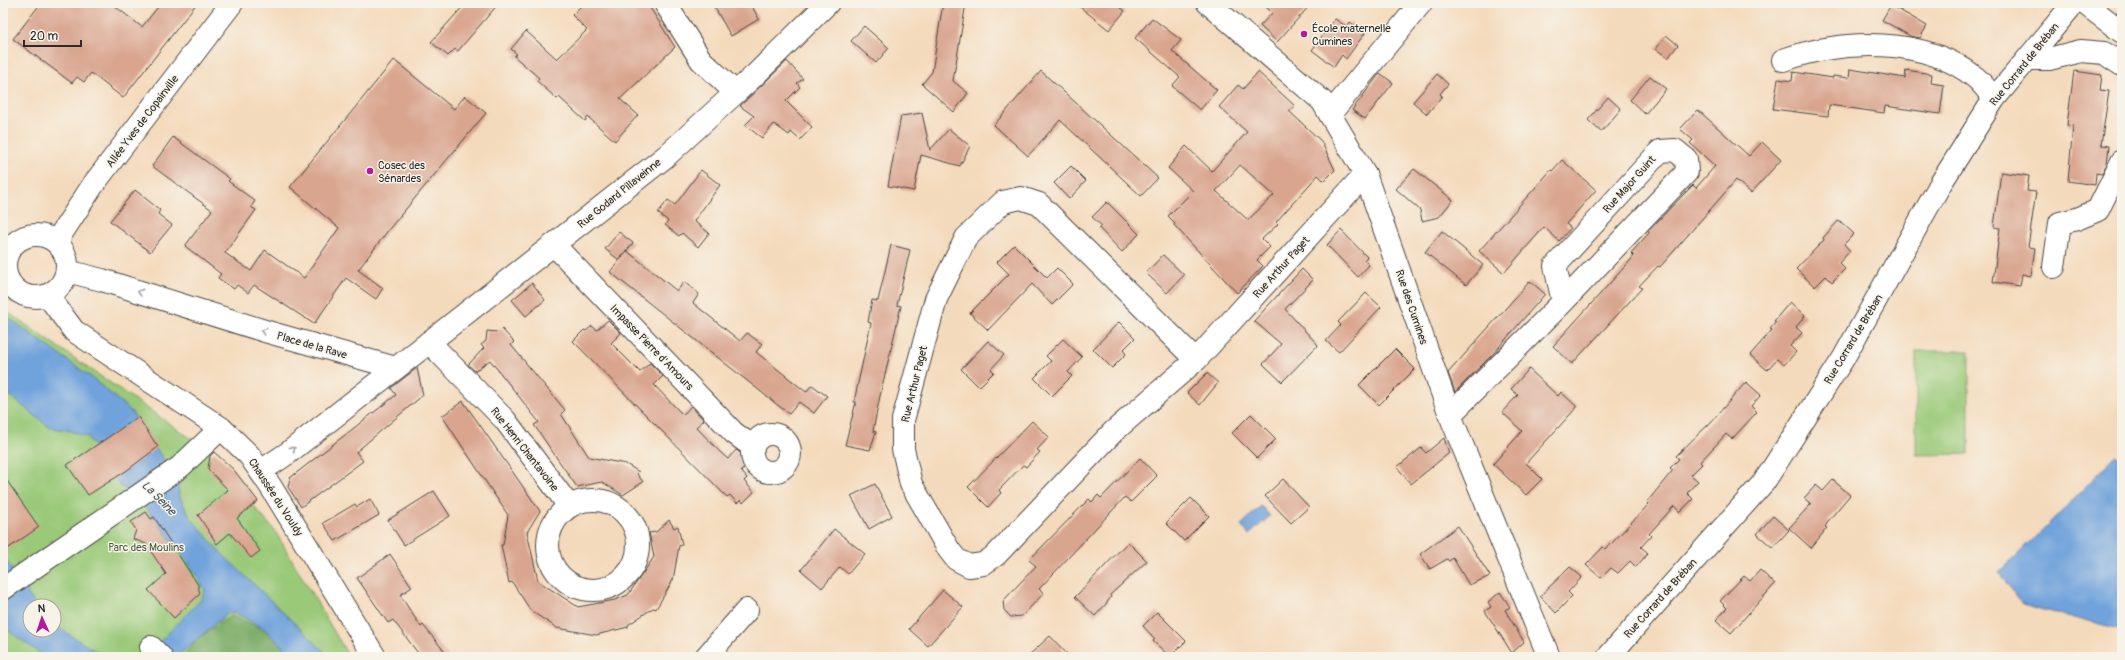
<svg xmlns="http://www.w3.org/2000/svg" width="2125" height="660" font-family="Pangolin,sans-serif">
	<style>
		.green { fill: #9ac978; stroke: #627a52; fill-rule: evenodd }
		.forest { fill: #7bad68; stroke: #536c4a }
		.water { fill: #70a2db; stroke: #4e6683 }
		.building { fill: #d9a58f; fill-rule: evenodd }
		.lines { fill: none; stroke-linecap: round; stroke-linejoin: round }
		.minor-casing { stroke: #494541; stroke-width: 24 }
		.minor { stroke: #fff; stroke-width: 22 }
		.oneway { stroke: #a0a0a0 }
		.poi-dot { fill: #b5179e; stroke: #f7f3e8; stroke-width: 1.5 }
		.labels { text-anchor: middle; stroke-width: 3; stroke-linejoin: round; paint-order: stroke }
		.poi-label { font-size: 11px; fill: #2b2b2b; stroke: #f7f3e8; text-anchor: start }
		.street-label { font-size: 11px; fill: #2b2b2b; stroke: #f7f3e8 }
		.park-label { font-size: 11px; fill: #4c5a42; stroke: #f7f3e8 }
		.water-label { font-size: 12px; font-style: italic; fill: #435569; stroke: #f7f3e8 }
	</style>
	<rect width="100%" height="100%" fill="#f7f3e8"/>
	<filter id="ink" filterUnits="userSpaceOnUse"><feTurbulence type="fractalNoise" baseFrequency=".025" numOctaves="2"/><feDisplacementMap in="SourceGraphic" scale="8" xChannelSelector="R" yChannelSelector="G"/><feConvolveMatrix kernelMatrix="1 2 1 2 8 2 1 2 1" color-interpolation-filters="sRGB"/></filter>
	<filter id="wash" filterUnits="userSpaceOnUse"><feTurbulence type="fractalNoise" baseFrequency=".012" numOctaves="4" result="noise"/><feDisplacementMap in="SourceGraphic" scale="16" xChannelSelector="R" yChannelSelector="G"/><feGaussianBlur stdDeviation="0.9" result="paint"/><feColorMatrix in="noise" values="0 0 0 0 0 0 0 0 0 0 0 0 0 0 0 0 0 1.4 0 .05"/><feComposite in="paint" operator="in"/></filter>
	<g filter="url(#wash)">
		<rect width="100%" height="100%" fill="#f4dabc"/>
		<g class="green">
			<path d="M3,309L202,446L275,531L349,657H3ZM30,606H54V630H30Z"/>
			<polygon points="1916,351 1969,351 1969,454 1916,455"/>
		</g>
		<polygon class="forest" points="231,616 264,629 293,657 182,657 198,638"/>
		<g class="water">
			<polygon points="3,314 91,377 131,411 178,481 179,495 190,517 218,550 330,657 293,657 264,629 234,612 227,614 176,657 144,657 201,600 205,590 188,562 143,504 129,491 120,486 88,437 67,430 50,428 3,390"/>
			<polygon points="2116,456 2122,461 2122,631 2022,604 1999,573"/>
			<polygon points="1261,506 1270,516 1249,535 1241,525"/>
			<polygon points="5,559 36,606 30,606 30,630 54,630 54,625 105,657 45,657 3,627 3,560"/>
		</g>
		<g id="blocks">
			<g class="building">
				<polygon points="41,3 111,3 142,27 161,3 197,3 123,98 91,73 84,82 77,77 72,83 13,39"/>
				<polygon points="466,3 499,3 458,51 455,49 448,56 431,42"/>
				<polygon points="584,3 647,3 675,47 620,99 638,115 615,141 588,117 585,121 559,97 557,99 537,81 539,78 514,56 517,54 511,49 526,31 557,59 587,30 572,15"/>
				<polygon points="712,3 750,3 759,19 731,36"/>
				<polygon points="943,3 966,3 953,81 968,93 954,112 922,84 932,72"/>
				<polygon points="1075,3 1115,3 1125,11 1109,30"/>
				<polygon points="1262,3 1312,3 1277,42 1260,26 1272,13"/>
				<polygon points="1891,5 1927,26 1920,38 1910,36 1882,20"/>
				<polygon points="1152,18 1181,40 1172,51 1217,90 1200,110 1172,86 1180,77 1135,38"/>
				<polygon points="1335,19 1347,27 1350,22 1365,33 1346,59 1342,55 1334,67 1312,50"/>
				<polygon points="864,26 889,48 876,63 851,41"/>
				<polygon points="1666,35 1678,45 1668,58 1656,49"/>
				<polygon points="394,60 454,109 465,96 486,113 390,228 358,270 383,288 376,299 346,278 314,324 254,285 248,293 237,285 234,289 218,278 221,274 185,246 212,210 152,166 173,137 230,179 228,181 255,201 251,207 256,210 225,253 251,271 265,250 304,278 339,228 290,187"/>
				<polygon points="787,61 803,79 797,83 800,87 786,101 812,127 800,140 791,132 789,135 774,124 762,138 745,125 754,116 740,106"/>
				<polygon points="1850,69 1905,78 1906,70 1932,74 1931,83 1944,85 1940,114 1885,106 1884,113 1829,105 1828,116 1773,109 1778,79 1792,81 1793,72 1833,78 1833,76 1849,78"/>
				<polygon points="1041,71 1158,178 1141,196 1060,120 1028,156 994,125"/>
				<polygon points="2074,71 2102,75 2100,90 2109,91 2101,145 2109,146 2107,164 2102,174 2096,173 2095,185 2068,181 2073,126 2067,125"/>
				<path d="M1258,72L1295,106L1289,111L1321,141L1335,170L1324,181L1318,175L1276,222L1278,224L1262,239L1270,247L1257,260L1263,266L1237,293L1174,225L1175,223L1168,216L1193,191L1168,168L1186,146L1212,171L1247,132L1219,107L1238,85L1243,89ZM1240,165L1274,195L1248,220L1216,191Z"/>
				<polygon points="1380,73 1393,83 1365,119 1352,110"/>
				<polygon points="1437,74 1448,84 1440,94 1442,96 1427,114 1413,102"/>
				<polygon points="1650,76 1666,89 1645,114 1630,100"/>
				<polygon points="1608,97 1621,109 1601,132 1588,120"/>
				<polygon points="1698,110 1749,156 1762,142 1781,160 1751,193 1736,180 1660,267 1658,266 1639,286 1642,288 1572,364 1553,346 1629,262 1634,256 1631,253 1649,233 1648,231 1693,185 1696,188 1715,166 1690,143 1693,140 1680,129"/>
				<polygon points="922,113 930,150 949,129 970,146 960,166 921,155 914,191 888,186 901,116"/>
				<polygon points="1562,160 1596,190 1566,224 1571,228 1559,241 1544,227 1504,273 1479,251 1551,170 1552,171"/>
				<polygon points="1071,166 1086,181 1069,199 1054,183"/>
				<polygon points="1414,169 1453,200 1439,217 1422,221 1420,210 1396,189"/>
				<polygon points="701,170 720,185 694,221 709,233 698,247 682,233 679,236 665,225 668,221 658,213 668,200 675,205"/>
				<polygon points="2001,172 2029,176 2027,191 2036,192 2028,247 2035,248 2031,276 2022,274 2020,286 1993,282 2000,228 1994,227"/>
				<polygon points="135,190 160,210 158,214 172,225 150,252 110,221"/>
				<polygon points="1107,202 1139,234 1122,252 1099,228 1102,226 1092,217"/>
				<polygon points="1839,220 1854,234 1844,244 1850,251 1839,263 1845,269 1832,282 1826,276 1815,287 1796,269 1824,240 1823,238"/>
				<polygon points="1341,230 1367,257 1364,260 1369,265 1358,277 1327,245"/>
				<polygon points="1442,231 1483,265 1466,285 1425,252"/>
				<polygon points="619,232 633,243 619,260 605,249"/>
				<polygon points="891,245 910,250 897,305 901,306 880,396 873,431 876,432 870,450 845,445 856,402 854,402 871,323 868,322 872,300 878,301"/>
				<polygon points="1014,245 1047,278 1057,268 1073,284 1052,305 1032,284 988,330 970,313 1009,274 997,262"/>
				<polygon points="627,251 677,291 684,282 699,294 693,303 740,341 747,333 762,344 756,352 806,392 812,385 827,396 814,413 799,402 789,414 610,272"/>
				<polygon points="1163,255 1184,275 1167,293 1146,273"/>
				<polygon points="1302,269 1313,280 1285,309 1318,345 1282,382 1263,364 1281,344 1254,321"/>
				<polygon points="1530,281 1545,294 1493,354 1455,392 1448,373"/>
				<polygon points="532,283 545,300 526,316 512,300"/>
				<polygon points="1366,293 1381,307 1339,352 1326,341 1341,325 1338,322"/>
				<polygon points="1790,302 1805,316 1796,327 1802,333 1790,346 1796,352 1784,365 1777,359 1767,370 1750,355 1772,330 1770,329 1776,322 1774,321"/>
				<polygon points="608,320 621,333 611,343 640,372 650,363 663,376 654,385 683,415 691,406 704,420 696,427 720,452 728,459 736,450 752,460 741,471 747,478 744,481 754,492 743,503 741,500 737,503 730,495 727,497 573,341 584,330 586,331 592,326 597,330"/>
				<polygon points="1119,322 1135,338 1123,350 1126,354 1112,368 1093,349"/>
				<polygon points="501,328 514,342 511,345 565,410 561,414 589,457 626,464 639,472 637,474 643,482 623,495 602,482 577,487 534,425 539,422 490,360 475,371 468,365 484,348 481,345 486,341 487,331 497,332"/>
				<polygon points="1063,339 1082,357 1068,372 1072,376 1052,396 1034,378 1051,361 1046,356"/>
				<polygon points="988,341 1004,355 991,369 994,372 979,387 961,369"/>
				<polygon points="1395,349 1415,369 1379,405 1359,385"/>
				<polygon points="417,368 423,395 356,452 363,461 301,507 288,487 290,478 396,395 391,388"/>
				<polygon points="1529,369 1558,396 1561,392 1577,407 1526,463 1542,479 1526,495 1493,464 1522,431 1502,412 1518,395 1511,389"/>
				<polygon points="1207,373 1218,383 1200,405 1187,393"/>
				<polygon points="1746,382 1761,395 1751,406 1757,412 1732,439 1726,434 1700,462 1702,464 1691,475 1698,481 1687,493 1693,499 1680,512 1674,506 1649,534 1651,536 1641,547 1648,553 1636,567 1630,561 1618,573 1611,568 1601,578 1586,565 1603,547 1605,549 1610,543 1611,544 1649,504 1647,502 1673,470 1670,468 1679,459 1676,456 1711,422"/>
				<polygon points="463,401 540,511 527,532 538,581 578,607 615,600 628,595 654,557 649,533 656,532 669,520 674,528 678,526 682,545 679,546 673,580 656,609 653,608 628,625 628,627 596,635 557,628 531,611 512,582 509,583 501,545 503,545 508,515 442,416"/>
				<polygon points="1251,414 1276,439 1257,458 1232,433"/>
				<polygon points="138,417 158,447 126,471 88,495 67,465"/>
				<polygon points="1032,421 1049,437 1037,450 1040,452 1026,467 1023,465 999,490 1001,493 988,507 968,487"/>
				<polygon points="1444,438 1449,453 1411,484 1397,467 1421,448 1426,453"/>
				<polygon points="214,452 233,469 258,501 237,518 260,551 251,558 230,533 217,544 198,515 228,490 208,469 210,456"/>
				<polygon points="1140,458 1157,476 1131,502 1125,497 1039,589 1044,593 1022,616 1011,617 1004,610 1003,601 1036,566 1029,560 1089,499 1092,502 1098,495 1101,498"/>
				<polygon points="3,475 39,527 3,552"/>
				<polygon points="1283,479 1309,507 1291,523 1265,496"/>
				<polygon points="1833,480 1850,495 1829,520 1825,527 1827,528 1811,548 1789,528 1811,504 1804,498 1816,485 1823,491"/>
				<polygon points="875,484 892,516 869,529 851,496"/>
				<polygon points="434,491 450,516 404,545 388,520"/>
				<polygon points="1191,498 1209,516 1184,541 1166,523"/>
				<polygon points="370,499 379,515 335,541 323,523 355,504 357,507"/>
				<polygon points="146,512 151,519 154,517 198,585 200,594 174,618 148,590 166,574 146,544 133,539 136,530 131,522"/>
				<polygon points="1773,516 1789,530 1773,548 1757,534"/>
				<polygon points="1458,526 1490,576 1469,585 1453,558 1449,561 1447,559 1430,569 1420,554"/>
				<polygon points="834,529 865,554 848,574 840,567 822,588 801,570"/>
				<polygon points="1128,542 1147,561 1110,595 1111,597 1106,604 1095,616 1075,597"/>
				<polygon points="390,554 412,587 400,595 421,627 423,625 449,657 421,657 393,620 388,623 357,578"/>
				<polygon points="1570,567 1582,577 1568,592 1572,596 1556,613 1540,596"/>
				<polygon points="1760,570 1775,584 1731,633 1716,620 1727,608 1720,601 1744,576 1750,581"/>
				<polygon points="943,590 963,607 928,646 909,629"/>
				<polygon points="1500,592 1510,607 1505,610 1524,642 1512,653 1485,611 1491,607 1488,602"/>
				<polygon points="1157,612 1186,641 1170,657 1153,641 1155,639 1143,626"/>
				<polygon points="1050,636 1070,657 1027,657"/>
			</g>
		</g>
	</g>
	<g filter="url(#ink)">
		<use href="#blocks" fill-opacity="0" stroke="#494541" stroke-width="1"/>
		<g class="lines">
			<g class="minor-casing">
				<g id="minor">
					<polyline points="665,3 701,60 735,92"/>
					<polyline points="1208,3 1322,101 1365,174 1450,415 1549,657"/>
					<polyline points="2084,3 2122,32"/>
					<polyline points="2028,59 2049,59 2081,51 2104,53 2122,65"/>
					<path d="M1783,60C1843,39 1925,36 1976,78C1983,84 1989,92 1994,99"/>
					<polyline points="1330,114 1421,3"/>
					<circle cx="36" cy="266" r="31"/>
					<polyline points="56,242 93,185 232,3"/>
					<polyline points="554,245 734,433 753,447"/>
					<polyline points="2054,267 2060,223 2077,219 2098,210 2122,161"/>
					<polyline points="67,271 102,280 268,332 396,368"/>
					<polyline points="48,296 74,331 221,428 249,455 271,487 375,657"/>
					<polyline points="429,342 505,420 569,506"/>
					<polyline points="1196,360 1039,204 1021,198 1003,202 966,238 936,299 903,420 903,449 911,484 949,550 956,559 969,566 983,564 996,555 1113,432 1196,360 1365,174"/>
					<polyline points="1450,415 1563,302 1555,266 1660,151 1675,150 1686,159 1687,172 1563,302"/>
					<circle cx="771" cy="453" r="19"/>
					<polyline points="261,471 288,453 665,157 755,75 828,3"/>
					<circle cx="593" cy="545" r="45"/>
					<polyline points="3,589 180,467 221,428"/>
					<polyline points="151,647 161,657"/>
					<polyline points="706,657 747,610"/>
					<polyline points="1608,657 1764,482 1843,359 1941,183 1994,99 2074,3"/>
				</g>
			</g>
			<use href="#minor" class="minor"/>
		</g>
		<defs><path id="oneway-chevron" d="M-2-3.5L2.5 0L-2 3.5" fill="none" stroke-width="1.6" stroke-linecap="round" stroke-linejoin="round"/></defs>
		<g class="oneway">
			<use href="#oneway-chevron" transform="translate(140 292) rotate(-162)"/>
			<use href="#oneway-chevron" transform="translate(264 331) rotate(-163)"/>
			<use href="#oneway-chevron" transform="translate(293 449) rotate(-38)"/>
		</g>
	</g>
	<g class="poi-dot">
		<circle cx="1304" cy="34" r="4"/>
		<circle cx="370" cy="171" r="4"/>
	</g>
	<g class="labels">
		<g class="poi-label">
			<text x="1312" y="32">École maternelle<tspan x="1312" dy="13">Cumines</tspan></text>
			<text x="378" y="169">Cosec des<tspan x="378" dy="13">Sénardes</tspan></text>
		</g>
		<g class="street-label">
			<text transform="translate(2024 64) rotate(-51)" y="4">Rue Corrard de Bréban</text>
			<text transform="translate(142 121) rotate(-53)" y="4">Allée Yves de Copainville</text>
			<text transform="translate(1629 184) rotate(-48)" y="4">Rue Major Guint</text>
			<text transform="translate(619 193) rotate(-39)" y="4">Rue Godard Pillaveinne</text>
			<text transform="translate(1281 267) rotate(-48)" y="4">Rue Arthur Paget</text>
			<text transform="translate(1412 307) rotate(71)" y="4">Rue des Cumines</text>
			<text transform="translate(1853 339) rotate(-59)" y="4">Rue Corrard de Bréban</text>
			<text transform="translate(312 345) rotate(16)" y="4">Place de la Rave</text>
			<text transform="translate(652 347) rotate(46)" y="4">Impasse Pierre d'Amours</text>
			<text transform="translate(914 384) rotate(-76)" y="4">Rue Arthur Paget</text>
			<text transform="translate(525 449) rotate(52)" y="4">Rue Henri Chantavoine</text>
			<text transform="translate(276 497) rotate(57)" y="4">Chaussée du Vouldy</text>
			<text transform="translate(1660 598) rotate(-48)" y="4">Rue Corrard de Bréban</text>
		</g>
		<g class="park-label">
			<text x="146" y="551">Parc des Moulins</text>
		</g>
		<g class="water-label">
			<text transform="translate(159 498) rotate(45)" y="4">La Seine</text>
		</g>
	</g>
	<rect width="2125" height="660" fill="none" stroke="#f7f3e8" stroke-width="16"/>
	<g transform="translate(42 618) rotate(357)"><circle r="19" fill="#f7f3e8" stroke="#a5a39c"/>
	<path d="M0-3L7 15L0 10L-7 15Z" fill="#b5179e"/>
	<text y="-6" font-size="11" font-weight="bold" text-anchor="middle" fill="#2b2b2b">N</text>
	</g>
	<path d="M24 40v6h57v-6" fill="none" stroke="#2b2b2b" stroke-width="2"/>
	<text x="30" y="40" font-size="12" fill="#2b2b2b" stroke="#f7f3e8" stroke-width="3" paint-order="stroke">20 m</text>
</svg>
